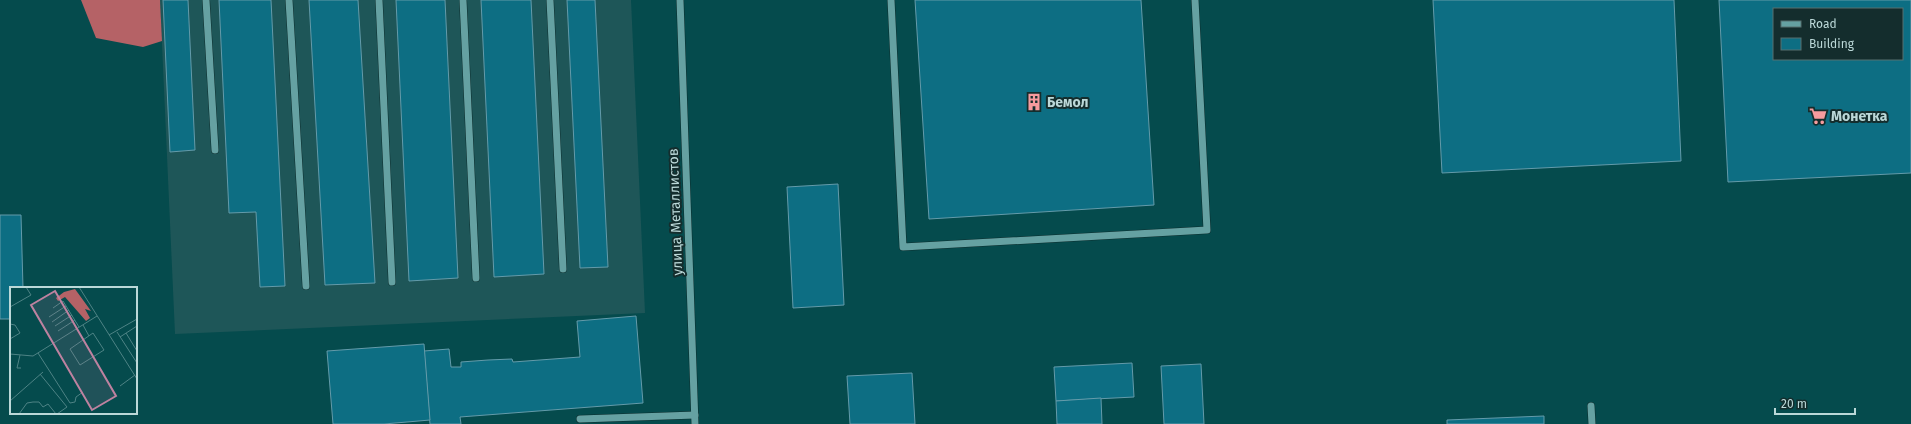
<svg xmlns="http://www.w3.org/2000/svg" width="1911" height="424" font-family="'Fira Sans',sans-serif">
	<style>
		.built { fill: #1e5658 }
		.forest { fill: #b56266 }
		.building { fill: #0d6e83; stroke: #649baa; fill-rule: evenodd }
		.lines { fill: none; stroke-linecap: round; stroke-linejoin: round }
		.minor-casing { stroke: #0d2e2e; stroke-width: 8 }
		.minor { stroke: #65a1a2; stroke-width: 7 }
		.labels { text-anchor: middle; stroke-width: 4; stroke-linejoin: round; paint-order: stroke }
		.poi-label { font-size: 14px; font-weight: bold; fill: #bbd8d8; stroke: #142d2d; text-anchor: start }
		.street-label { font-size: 14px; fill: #bbd8d8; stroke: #142d2d }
		.inset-road { fill: none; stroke: #4e8385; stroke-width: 1 }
		.view { fill: #be82a0; fill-opacity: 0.15; stroke: #be82a0; stroke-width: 2 }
		.inset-edge { fill: none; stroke: #bbd8d8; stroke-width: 2 }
	</style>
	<rect width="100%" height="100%" fill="#054b4d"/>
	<polygon class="built" points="160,0 631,0 645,313 175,334"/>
	<polygon class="forest" points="81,0 160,0 162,41 143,47 96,38"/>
	<g class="building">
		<polygon points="163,0 188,0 195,150 170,152"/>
		<polygon points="219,0 271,0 285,286 260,287 256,212 229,213"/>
		<polygon points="309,0 358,0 375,283 325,285"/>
		<polygon points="396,0 445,0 458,278 409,281"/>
		<polygon points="481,0 531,0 544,274 494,277"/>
		<polygon points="567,0 595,0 608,267 580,268"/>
		<polygon points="915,0 1141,0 1154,205 929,219"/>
		<polygon points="1433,0 1674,0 1681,161 1442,173"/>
		<path d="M1719,0H1911V173L1728,182ZM1774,9H1902V59H1774Z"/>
		<polygon points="838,184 844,305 793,308 787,187"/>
		<polygon points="0,215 21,215 23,288 11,288 11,319 0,319"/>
		<polygon points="636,316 643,403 460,417 461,424 430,424 424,351 449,349 451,367 461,367 461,362 488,360 512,359 513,362 580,357 577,321"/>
		<polygon points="424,344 430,420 384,424 333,424 327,351"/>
		<polygon points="1132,363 1134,397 1056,401 1054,367"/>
		<polygon points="1201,364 1204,424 1164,424 1161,366"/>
		<polygon points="912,373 915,424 850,424 847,376"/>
		<polygon points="1101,398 1102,424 1057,424 1056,401"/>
		<polygon points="1544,416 1544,424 1447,424 1447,420"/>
	</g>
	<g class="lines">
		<g class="minor-casing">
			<g id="minor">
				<polyline points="206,0 215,150"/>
				<polyline points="289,0 306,286"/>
				<polyline points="379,0 392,282"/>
				<polyline points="463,0 476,278"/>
				<polyline points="550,0 563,269"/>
				<polyline points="680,0 695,424"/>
				<polyline points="891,0 903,247 1207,230 1195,0"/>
				<polyline points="1591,406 1592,424"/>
				<polyline points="580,419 695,415"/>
			</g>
		</g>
		<use href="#minor" class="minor"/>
	</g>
	<defs>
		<g id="building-bare" transform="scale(1.38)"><path d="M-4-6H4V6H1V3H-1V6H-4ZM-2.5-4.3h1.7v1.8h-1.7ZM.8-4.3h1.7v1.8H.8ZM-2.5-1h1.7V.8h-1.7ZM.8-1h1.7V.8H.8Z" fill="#f59b9e" stroke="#142d2d" stroke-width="2.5" paint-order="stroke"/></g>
		<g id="supermarket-bare" transform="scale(1.38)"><path d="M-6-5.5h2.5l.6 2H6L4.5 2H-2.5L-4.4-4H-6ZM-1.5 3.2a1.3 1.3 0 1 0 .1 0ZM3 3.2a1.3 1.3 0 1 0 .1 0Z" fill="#f59b9e" stroke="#142d2d" stroke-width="2.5" paint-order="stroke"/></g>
	</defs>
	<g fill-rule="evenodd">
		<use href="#building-bare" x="1034" y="102"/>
		<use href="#supermarket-bare" x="1818" y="116"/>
	</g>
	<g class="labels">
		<g class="poi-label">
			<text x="1047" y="107">Бемол</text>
			<text x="1831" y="121">Монетка</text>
		</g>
		<g class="street-label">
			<text transform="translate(675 212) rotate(-92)" y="5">улица Металлистов</text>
		</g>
	</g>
	<g transform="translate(10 287)">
		<rect width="127" height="127" fill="#054b4d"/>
		<path d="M65,2L81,24L75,22L80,31L76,34L55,10L48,14L46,11L54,5Z" fill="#b56266"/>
		<path class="inset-road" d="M69,0L127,92M0,20L21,8L16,0M43,21L53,14L69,40M39,30L56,19M42,35L59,23M0,37L5,38L10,46L0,52M73,38L79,49M45,39L62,28M48,44L65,33M107,45L127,76M83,46L94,63L70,78L60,62ZM116,46L127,64M99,48L127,32M110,50L127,39M28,66L60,116L65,115L66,110L73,105M0,67L23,69L87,29M10,68L7,81H11M30,87L57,120L47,127M110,99L125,88M0,114L33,85M9,127L17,116L23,115H29L33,120L38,117L46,127"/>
		<path class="view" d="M45,4L106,109L82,123L21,18Z"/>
		<rect width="127" height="127" class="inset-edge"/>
	</g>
	<rect x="1773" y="8" width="130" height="52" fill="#142d2d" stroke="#577171"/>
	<rect x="1781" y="21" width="20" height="6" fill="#65a1a2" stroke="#577171"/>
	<text x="1809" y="28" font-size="12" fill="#bbd8d8">Road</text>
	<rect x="1781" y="38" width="20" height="12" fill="#0d6e83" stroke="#577171"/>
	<text x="1809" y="48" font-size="12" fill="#bbd8d8">Building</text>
	<path d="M1775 408v6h80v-6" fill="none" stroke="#bbd8d8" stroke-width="2"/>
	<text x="1781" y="408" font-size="12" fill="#bbd8d8" stroke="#142d2d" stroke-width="3" paint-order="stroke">20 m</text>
</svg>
